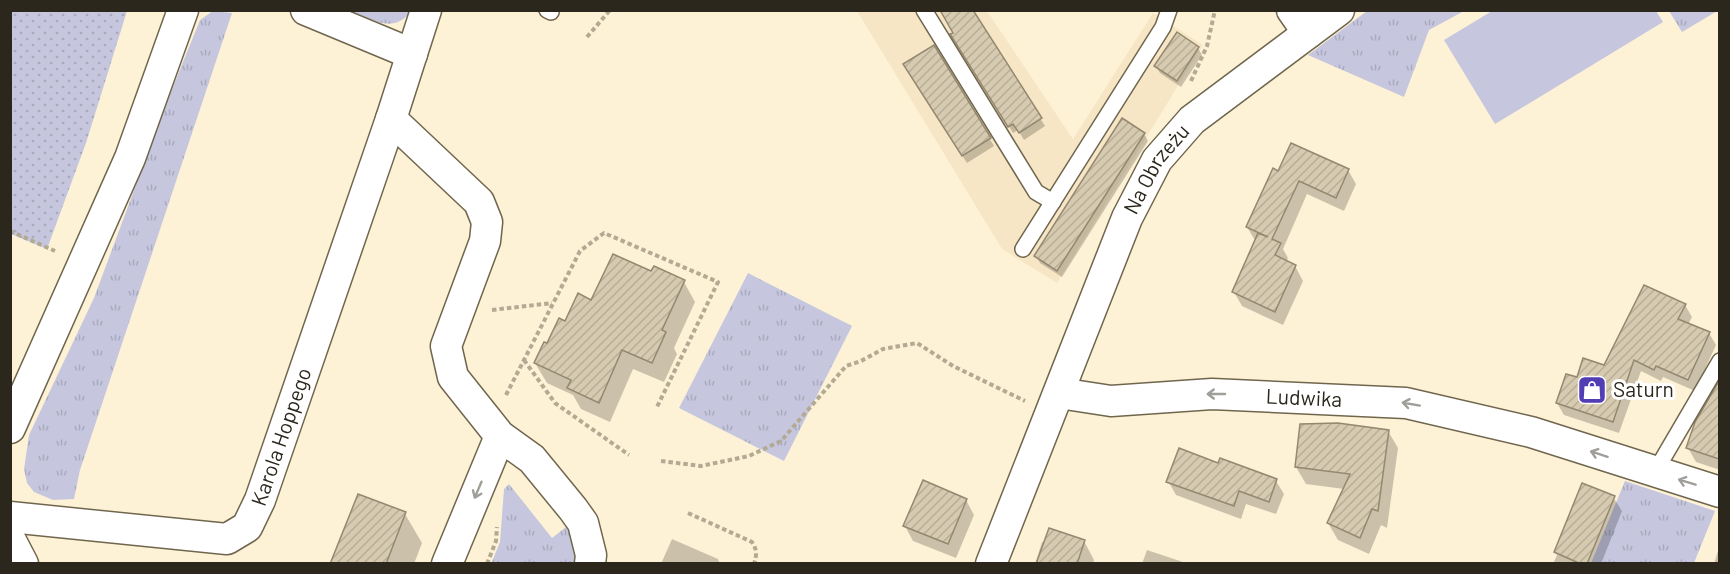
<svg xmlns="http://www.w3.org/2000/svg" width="1730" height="574" font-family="Barlow,sans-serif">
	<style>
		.built { fill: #f6e6c5 }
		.grass { fill: url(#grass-tufts) }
		.garden { fill: url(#garden-dots) }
		.pitch { fill: #c6c6df }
		.shadow { fill: #0003 }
		.building { fill: url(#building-hatch); stroke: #948870; stroke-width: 1.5 }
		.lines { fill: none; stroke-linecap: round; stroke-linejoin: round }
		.lane-casing { stroke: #70664e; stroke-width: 18 }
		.street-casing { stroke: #70664e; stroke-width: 33 }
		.path { stroke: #b3aa94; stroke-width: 4; stroke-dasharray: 4.5 3; stroke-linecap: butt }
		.lane { stroke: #fff; stroke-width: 15 }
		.street { stroke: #fff; stroke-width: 30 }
		.oneway { stroke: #a09e99 }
		.labels { text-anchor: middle; stroke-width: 6; stroke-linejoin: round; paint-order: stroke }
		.street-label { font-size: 21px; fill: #2b271d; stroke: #fff }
		.poi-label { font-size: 21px; fill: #2b271d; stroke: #fff; text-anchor: start }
	</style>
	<defs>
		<pattern id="grass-tufts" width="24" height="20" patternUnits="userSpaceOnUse" patternTransform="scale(1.5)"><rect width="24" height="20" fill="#c6c6df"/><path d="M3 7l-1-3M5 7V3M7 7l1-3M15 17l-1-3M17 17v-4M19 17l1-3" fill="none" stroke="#aaaabf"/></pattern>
		<pattern id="garden-dots" width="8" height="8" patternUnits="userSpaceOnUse" patternTransform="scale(1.5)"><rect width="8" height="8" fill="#c6c6df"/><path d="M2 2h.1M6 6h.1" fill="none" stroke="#aaaabf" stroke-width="1.8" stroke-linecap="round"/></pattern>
		<pattern id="building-hatch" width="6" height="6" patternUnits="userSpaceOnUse" patternTransform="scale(1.5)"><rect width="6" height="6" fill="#d6cab0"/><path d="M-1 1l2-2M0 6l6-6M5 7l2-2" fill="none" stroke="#b8ae97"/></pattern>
	</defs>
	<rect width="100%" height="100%" fill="#fef2d6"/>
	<polygon class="built" points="857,11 987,11 1073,139 1153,13 1203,45 1057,283 1002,249"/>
	<g class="grass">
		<polygon points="1719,10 1682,32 1669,11 1669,10"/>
		<polygon points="213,11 232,13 80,470 74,499 53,500 34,492 27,483 24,469 29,435 94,298 166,104 200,20"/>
		<path d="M350,11H411C394,35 371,19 350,11Z"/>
		<polygon points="1367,11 1367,10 1464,11 1429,30 1404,97 1308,55"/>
		<polygon points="748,273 852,326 784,461 679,408"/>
		<polygon points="1625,481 1715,511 1694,563 1591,563"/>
		<polygon points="509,484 552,538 571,523 582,564 491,564 500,542 504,489"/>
	</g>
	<polygon class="garden" points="11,10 127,11 86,143 47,249 11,234"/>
	<polygon class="pitch" points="1492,11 1656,11 1663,22 1495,124 1444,40"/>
	<g class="shadow">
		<polygon points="970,10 1045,126 1024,140 1018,130 1013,133 952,35"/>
		<polygon points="934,47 994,146 967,163 909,72"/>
		<polygon points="1198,48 1202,55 1181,87 1160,73 1156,66"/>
		<polygon points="1144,134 1148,141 1062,277 1040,263 1036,256"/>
		<polygon points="1348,170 1356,184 1344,211 1307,194 1283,249 1288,258 1286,262 1295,266 1303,281 1283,325 1242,306 1234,292 1256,242 1247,227 1279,173"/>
		<polygon points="652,273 684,282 695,302 674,348 677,354 664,382 633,369 610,422 581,409 573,395 547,383 535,363 565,323 592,302"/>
		<polygon points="1685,305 1692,317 1688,325 1709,333 1716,345 1695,391 1663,377 1661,381 1641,371 1619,433 1564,415 1557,403 1578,379 1605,367"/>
		<polygon points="1706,407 1720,411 1720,470 1696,462 1688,448"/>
		<polygon points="1388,431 1398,448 1387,528 1381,525 1369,554 1338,540 1328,523 1344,489 1306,484 1296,467"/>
		<polygon points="1219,464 1276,481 1284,494 1276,514 1246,504 1241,519 1176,495 1168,481"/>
		<polygon points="1613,497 1622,511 1601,564 1553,564 1557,555 1555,552"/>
		<polygon points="966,500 974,515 956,558 913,541 905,526"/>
		<polygon points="405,514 422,543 414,564 332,564"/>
		<polygon points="672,539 718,559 720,564 661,564"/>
		<polygon points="1084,541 1094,560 1093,564 1035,564 1042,542"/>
		<polygon points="1720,544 1720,564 1714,564"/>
		<polygon points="1147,550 1186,563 1186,564 1142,564"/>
	</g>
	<g class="building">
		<polygon points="940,10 973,10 1042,118 1019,133 1013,124 1008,127 950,34 953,33"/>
		<polygon points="1177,32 1199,47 1177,81 1154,66"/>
		<polygon points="934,45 991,138 962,156 903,64"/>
		<polygon points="1122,118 1145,133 1057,271 1034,256"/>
		<polygon points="1291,143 1349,169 1336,198 1299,181 1272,239 1281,243 1275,255 1296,265 1275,312 1232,292 1258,233 1268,237 1246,227 1273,168 1278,171"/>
		<polygon points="613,254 651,271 654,266 685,280 662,330 666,332 652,363 622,350 599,403 567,388 571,380 534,363 544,342 547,343 559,318 565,321 578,293 591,300"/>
		<polygon points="1644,285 1686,304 1678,319 1710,332 1688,380 1656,366 1654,370 1634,360 1613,422 1556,403 1566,374 1577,377 1583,358 1604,365"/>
		<polygon points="1719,381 1719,459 1686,448 1695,422"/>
		<polygon points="1338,423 1389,430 1378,511 1372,509 1360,538 1327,523 1350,474 1295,467 1300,424"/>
		<polygon points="1179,448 1218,463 1220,458 1277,479 1269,502 1239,491 1234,506 1166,482"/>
		<polygon points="923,480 967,499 948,544 903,526"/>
		<polygon points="1582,483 1615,496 1587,564 1581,564 1554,552"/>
		<polygon points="358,494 406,512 386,564 330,564"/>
		<polygon points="1049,528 1085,540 1077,564 1036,564"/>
	</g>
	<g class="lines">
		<g class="lane-casing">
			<g id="lane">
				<polyline points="547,10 551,12"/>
				<polyline points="924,10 1036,192 1053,202"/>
				<polyline points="1023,249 1163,27 1169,10"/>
				<polyline points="1655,472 1720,361"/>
			</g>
		</g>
		<g class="street-casing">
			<g id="street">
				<polyline points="306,10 412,54"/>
				<polyline points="426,10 391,119 479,202 487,222 485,241 446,346 453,377 500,436 532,459 573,509 583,523 591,555 590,564"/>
				<polyline points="1292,10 1308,33"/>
				<path id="s1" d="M1059,393L1111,401L1212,394L1406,403L1531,432L1720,492"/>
				<polyline points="10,428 130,158 183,10"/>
				<path id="s2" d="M10,517L227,539L247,527L260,500L391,119"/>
				<polyline points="10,539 23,564"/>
				<polyline points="447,564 500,436"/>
				<path id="s3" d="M991,564L1127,218L1157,160L1192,120L1339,10"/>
			</g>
		</g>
		<g class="path">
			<polyline points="587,37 610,10"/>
			<polyline points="1191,81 1207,46 1215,10"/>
			<polyline points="10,231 55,251"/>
			<polyline points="492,310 552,303"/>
			<polyline points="524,360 555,403 629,455"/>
			<polyline points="506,395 580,251 604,233 718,282 657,407"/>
			<polyline points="661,461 701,466 749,456 781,441 846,366 861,361 883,349 917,343 953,366 1025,401"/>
			<path d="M688,513L752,542C757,550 757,554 754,564"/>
			<polyline points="487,564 496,541 497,527"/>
		</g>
		<use href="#lane" class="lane"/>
		<use href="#street" class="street"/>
	</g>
	<defs><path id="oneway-shaft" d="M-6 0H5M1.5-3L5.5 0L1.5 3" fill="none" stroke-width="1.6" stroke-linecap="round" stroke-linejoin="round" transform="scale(1.5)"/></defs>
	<g class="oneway">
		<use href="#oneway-shaft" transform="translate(1216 394) rotate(180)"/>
		<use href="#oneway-shaft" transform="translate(1411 404) rotate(-170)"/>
		<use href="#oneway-shaft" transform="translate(1599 454) rotate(-162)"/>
		<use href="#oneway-shaft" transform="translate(1687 482) rotate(-163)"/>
		<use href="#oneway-shaft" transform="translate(478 490) rotate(113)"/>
	</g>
	<defs>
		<g id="shop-square" transform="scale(1.5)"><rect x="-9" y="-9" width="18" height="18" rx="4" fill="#523db5" stroke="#fff"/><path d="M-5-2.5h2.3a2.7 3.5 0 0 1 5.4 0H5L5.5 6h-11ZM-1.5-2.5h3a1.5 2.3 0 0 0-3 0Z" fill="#fff"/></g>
	</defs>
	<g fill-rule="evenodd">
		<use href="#shop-square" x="1592" y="390"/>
	</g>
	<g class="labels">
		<g class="street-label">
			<text dy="7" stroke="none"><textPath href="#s3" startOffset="429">Na Obrzeżu</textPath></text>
			<text dy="7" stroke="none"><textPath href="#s1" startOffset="246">Ludwika</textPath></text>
			<text dy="7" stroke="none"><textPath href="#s2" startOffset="338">Karola Hoppego</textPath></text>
		</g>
		<g class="poi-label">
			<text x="1613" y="397">Saturn</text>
		</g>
	</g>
	<rect width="1730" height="574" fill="none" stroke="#2b271d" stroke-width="24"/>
</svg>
